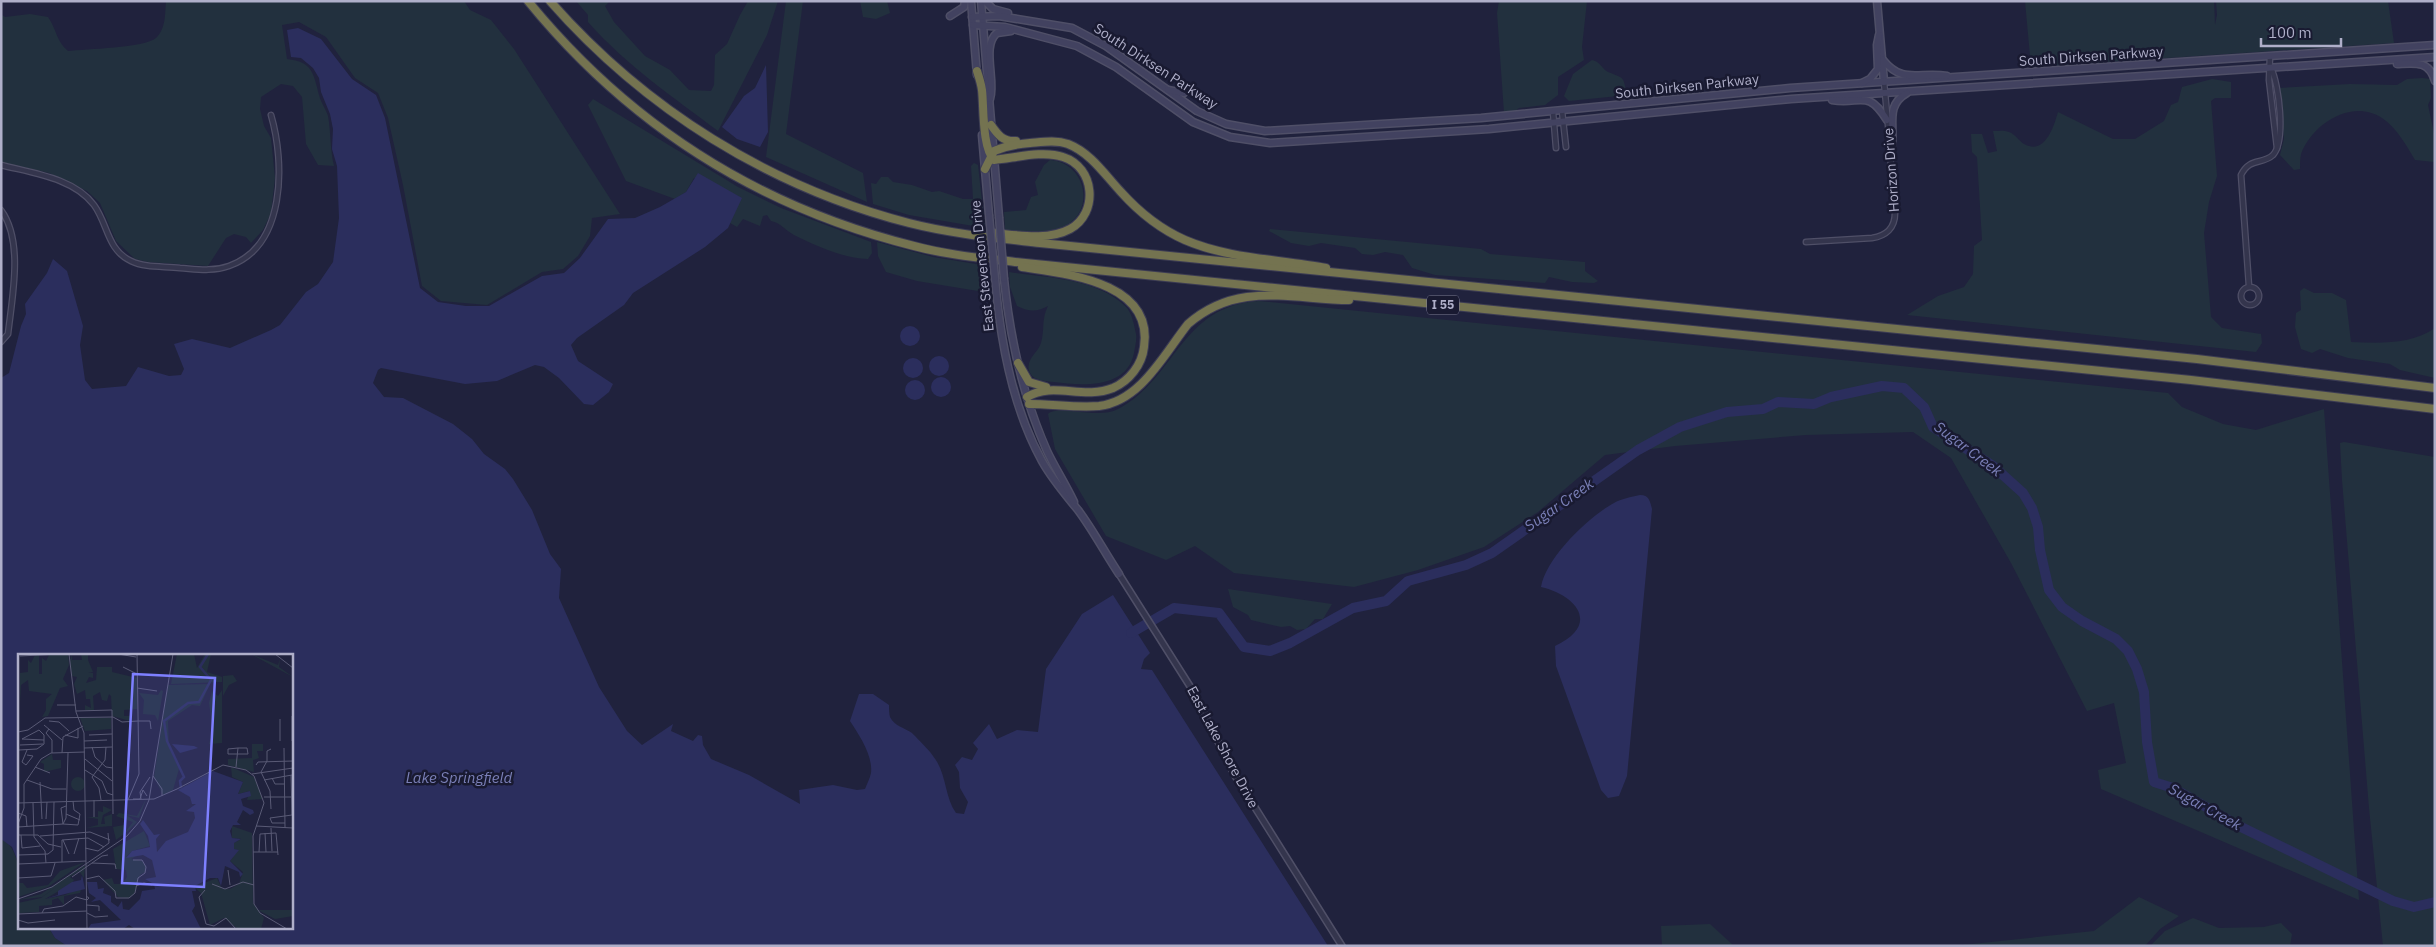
<svg xmlns="http://www.w3.org/2000/svg" width="2436" height="947" font-family="'IBM Plex Sans',sans-serif">
	<style>
		.green { fill: #22303e }
		.water { fill: #2b2e5d }
		.lines { fill: none; stroke-linecap: round; stroke-linejoin: round }
		.river { stroke: #2b2e5d; stroke-width: 10 }
		.minor-casing { stroke: #4f4f67; stroke-width: 7 }
		.tertiary-casing { stroke: #4f4f67; stroke-width: 8 }
		.secondary-casing { stroke: #4f4f67; stroke-width: 9 }
		.motorway-casing { stroke: #3c3c54; stroke-width: 10 }
		.minor { stroke: #34354d; stroke-width: 4.5 }
		.tertiary { stroke: #34354d; stroke-width: 5 }
		.secondary { stroke: #424260; stroke-width: 6 }
		.motorway { stroke: #747350; stroke-width: 8 }
		.secondary-bridge-casing { stroke: #4f4f67; stroke-width: 9; stroke-linecap: butt }
		.secondary-bridge { stroke: #424260; stroke-width: 6 }
		.labels { text-anchor: middle; stroke-width: 5; stroke-linejoin: round; paint-order: stroke }
		.shield { fill: #191a31; stroke: #82829b; stroke-width: 1 }
		.shield-label { font-size: 12px; font-weight: bold; fill: #afafc9 }
		.street-label { font-size: 14px; fill: #afafc9; stroke: #191a31 }
		.water-label { font-size: 15px; font-style: italic; fill: #7b80b8; stroke: #191a31 }
		.inset-river { fill: none; stroke: #2b2e5d; stroke-width: 2.5 }
		.inset-road { fill: none; stroke: #595a75; stroke-width: 1 }
		.view { fill: #7e80ff; fill-opacity: 0.15; stroke: #7e80ff; stroke-width: 2.5 }
		.inset-edge { fill: none; stroke: #afafc9; stroke-width: 2.5 }
	</style>
	<rect width="100%" height="100%" fill="#20223d"/>
	<g class="green">
		<path d="M166,1H464L470,10L491,20L514,49L620,214L592,218L590,236L578,256L563,269L542,272L487,305L441,301L422,286L403,185L388,118L378,93L355,78L326,37L299,22L282,25L287,59C313,62 313,73 319,95C321,103 326,109 328,116C331,133 330,149 334,166L318,165L306,144L302,97L293,86L281,84L261,97L260,109L264,126L271,138L275,178L271,213L263,230L251,243L246,237L234,234L226,238L208,266L148,262L135,259L116,241L100,203L87,191L49,173L1,162V14L5,17L30,14L48,17C57,30 56,41 68,51C85,49 145,48 156,38C166,29 165,13 166,1Z"/>
		<path d="M576,1H610L605,6L614,22L645,56L670,70L689,90L711,91L714,85L715,55L727,44L740,15L748,1H778L767,35L718,131C673,97 626,65 588,22V15Z"/>
		<polygon points="786,1 803,1 786,134 863,173 867,202 766,157"/>
		<polygon points="860,1 887,1 890,13 876,19 863,17"/>
		<polygon points="1499,1 1587,1 1582,47 1584,60 1558,77 1558,95 1545,105 1519,108 1514,112 1504,113 1497,13"/>
		<polygon points="2025,1 2214,1 2215,25 2217,15 2216,1 2388,1 2394,43 2031,67"/>
		<path d="M1592,60C1601,62 1602,69 1608,72C1628,80 1621,76 1628,95L1569,101L1564,96L1573,74Z"/>
		<path d="M2422,78L2430,79L2431,98L2428,105L2435,138L2434,162L2415,160C2406,145 2397,128 2382,118C2352,98 2312,124 2301,154C2300,158 2300,165 2300,169L2294,170L2280,155L2284,139L2279,88L2350,84L2397,85L2407,79Z"/>
		<path d="M2212,79L2231,82V98H2215L2211,101L2217,176L2209,202L2204,233L2211,317L2222,328L2261,334L2262,343L2256,352L1907,315L1938,296L1964,287L1973,274L1974,246L1982,240L1977,157L1972,152L1971,134H1982L1988,153L1997,151L1993,131C1998,131 2004,130 2009,132C2014,133 2019,141 2024,144C2045,156 2054,126 2058,112L2113,139H2135L2164,121L2171,105L2178,102L2182,87Z"/>
		<path d="M593,99L738,187L781,208L871,242L872,253L868,259C843,258 816,246 794,235C785,230 781,223 771,221L767,215L763,216L760,226L743,219L737,227L730,223L741,198L724,189L694,178L686,192L675,199L626,181L588,105Z"/>
		<path d="M1050,160C1086,163 1095,209 1067,225C1049,234 1025,231 1005,230L1004,212L1026,210L1031,197L1038,195L1035,182L1044,165Z"/>
		<polygon points="974,163 978,165 985,228 909,215 873,204 871,183 876,184 881,177 888,177 893,182 912,185 932,192 939,191 963,199 973,199 971,166"/>
		<polygon points="1270,229 1481,249 1490,254 1585,262 1585,271 1598,281 1594,283 1572,282 1549,277 1545,283 1435,275 1412,268 1403,255 1385,252 1373,255 1362,254 1355,248 1321,243 1309,246 1291,243 1269,231"/>
		<polygon points="877,242 933,257 988,266 990,293 917,281 886,272 878,256"/>
		<path d="M1009,272C1047,278 1096,278 1125,306C1132,312 1134,325 1136,334C1137,340 1135,346 1134,353C1127,389 1082,386 1054,382C1046,381 1034,381 1030,373C1024,360 1038,353 1041,343C1045,329 1041,320 1048,306C1036,312 1030,312 1017,306L1010,287Z"/>
		<path d="M2304,288L2314,293H2332L2346,300L2351,342C2380,343 2410,345 2435,328V378L2400,370L2390,364L2348,358L2320,349L2312,353L2301,349L2295,327L2296,313L2301,310L2300,291Z"/>
		<path d="M1259,301L2168,393L2182,407L2223,424L2256,430L2324,409L2359,900L2101,789L2098,770L2126,763L2114,703L2087,711L2011,563L1951,458L1913,432L1806,435L1675,446L1605,455L1538,512L1484,547L1418,570L1354,587L1234,573L1195,546L1166,560L1106,536L1055,449L1048,414C1058,404 1098,420 1118,409C1175,380 1181,305 1259,301Z"/>
		<polygon points="2344,442 2435,457 2435,946 2383,946 2369,808 2342,480 2340,443"/>
		<polygon points="1228,589 1332,604 1323,619 1315,619 1306,629 1297,630 1290,626 1281,627 1251,620 1248,615 1233,607"/>
		<path d="M1,839C27,850 19,905 19,928H49L55,938L67,946H1Z"/>
		<polygon points="2139,897 2179,916 2160,929 2145,946 1953,946 2094,931"/>
		<polygon points="2193,918 2219,928 2264,927 2281,923 2292,934 2290,946 2150,946 2165,931"/>
		<polygon points="1710,924 1734,946 1662,946 1661,926"/>
	</g>
	<g class="water">
		<path d="M298,28L321,39L352,79L376,95L385,118L420,288L438,302L466,306H489L542,276L564,273L580,258L608,219L635,218L660,207L686,192L698,173L742,198L728,228L705,247L633,293L624,305L577,338L571,345L578,361L613,384L609,392L593,405L584,404L559,378L544,367L535,365L497,381L465,384L381,368L378,370L373,383L384,397L403,398L453,424L472,439L484,454L505,469L513,479L532,510L550,554L561,569L559,598L599,687L627,731L642,745L673,724L671,731L693,741L698,735L702,736L703,745L711,759L749,775L800,804L799,790L833,785L857,790L865,789C867,784 870,778 871,773C873,755 859,735 850,721L859,694H873L889,705C889,708 889,714 890,717C894,726 905,728 912,733C913,734 932,753 933,756C947,773 944,796 956,813L964,814L968,802L960,788L959,772L955,765L962,757L972,760L978,749L973,743L989,724L997,739L1017,730L1038,732L1046,669L1082,614L1113,595L1150,653L1144,659L1141,669L1152,670L1328,946H67L55,938L49,928H291V656H19V864L12,847L1,839V378L9,373L21,326L26,314L25,304L47,273L53,259L67,271L83,326L80,345L85,380L92,389L126,386L138,367L169,376L181,375L184,369L174,344L192,339L230,348L271,330L280,325L306,292L318,284L333,262L339,218L337,166L332,149L333,129L330,114L321,92L319,78L313,68L301,58L291,57L287,30Z"/>
		<polygon points="766,65 768,132 760,147 737,139 722,127 744,96 755,88"/>
		<circle cx="910" cy="336" r="10"/>
		<circle cx="939" cy="366" r="10"/>
		<circle cx="913" cy="368" r="10"/>
		<circle cx="941" cy="387" r="10"/>
		<circle cx="915" cy="390" r="10"/>
		<path d="M1640,495C1649,495 1650,501 1652,509L1627,776L1619,796L1608,798L1601,790L1556,666L1555,646C1600,625 1578,596 1541,587C1546,558 1588,517 1614,503C1621,499 1631,497 1640,495Z"/>
	</g>
	<g class="lines">
		<polyline class="river" points="1131,633 1174,608 1219,613 1244,647 1270,651 1290,643 1353,608 1386,601 1408,581 1466,565 1492,553 1638,450 1680,427 1727,412 1763,409 1778,402 1814,404 1831,397 1882,386 1904,388 1924,407 1933,427 1993,466 2023,493 2032,508 2038,527 2040,550 2049,590 2062,607 2082,621 2116,639 2128,651 2137,669 2144,692 2147,742 2154,782 2173,788 2239,826 2393,901 2414,907 2435,902"/>
		<g class="minor-casing">
			<g id="minor">
				<polyline points="2270,56 2269,80 2277,148"/>
				<polyline points="1884,82 1890,146"/>
				<polyline points="1562,111 1566,147"/>
				<polyline points="1553,112 1556,148"/>
				<path d="M1,165C32,173 74,178 94,205C108,224 107,250 131,261C145,268 164,266 180,268C196,269 212,272 229,266C286,246 285,163 271,115"/>
				<path d="M1,210C24,241 12,298 8,334L1,342"/>
				<path d="M1806,242L1872,238C1886,236 1895,228 1895,213L1890,153"/>
				<path d="M2249,286L2241,175C2250,157 2262,165 2273,155C2286,141 2279,84 2271,68"/>
				<circle cx="2250" cy="296" r="9"/>
			</g>
		</g>
		<g class="tertiary-casing">
			<polyline id="tertiary" points="1119,574 1193,691 1234,774 1342,946"/>
		</g>
		<g class="secondary-casing">
			<g id="secondary">
				<polyline points="971,1 977,75"/>
				<polyline points="981,1 999,217"/>
				<polyline points="985,1 993,9 1008,13"/>
				<polyline points="1877,1 1884,82"/>
				<polyline points="950,16 964,7 965,1"/>
				<polyline points="972,17 999,16 1072,28 1106,46 1197,111 1226,124 1265,131 1481,118 1790,88 2435,45"/>
				<polyline points="973,25 1005,27 1077,46 1116,67 1193,122 1230,137 1270,143 1489,129 1791,99 2435,57"/>
				<path d="M1883,60C1903,85 1920,71 1947,76"/>
				<path d="M2397,64C2415,63 2429,60 2435,81"/>
				<polyline points="1862,83 1870,79 1878,69 1877,45 1879,35"/>
				<polyline points="1168,90 1184,93"/>
				<path d="M990,99C996,80 981,46 997,33L1011,31"/>
				<path d="M1832,100C1861,105 1867,88 1887,120"/>
				<polyline points="982,135 989,215"/>
				<path d="M1890,154C1898,131 1882,107 1907,93"/>
				<path d="M995,278C1000,339 1012,407 1042,461C1052,479 1065,494 1078,510C1093,530 1105,553 1119,574"/>
				<path d="M1004,279C1010,338 1023,397 1047,451C1055,468 1066,485 1074,502"/>
			</g>
		</g>
		<g class="motorway-casing">
			<g id="motorway">
				<path d="M528,1C630,126 758,207 914,246C947,255 982,258 1015,262L2191,380L2435,409"/>
				<path d="M550,1C645,109 769,187 909,223C952,234 996,238 1040,243L2197,359L2435,388"/>
				<path d="M977,71C979,77 981,83 982,90C984,107 982,148 994,160C1015,158 1043,150 1063,157C1095,167 1099,213 1070,229C1048,241 1017,235 994,233"/>
				<path d="M991,125C998,135 1003,142 1016,141"/>
				<path d="M985,169L994,151C1006,146 1017,144 1030,143C1043,142 1056,140 1068,144C1091,153 1105,175 1121,192C1139,212 1160,229 1185,240C1229,259 1279,259 1326,268"/>
				<path d="M1022,267C1067,274 1154,282 1144,347C1142,365 1129,381 1113,388C1083,400 1053,381 1027,397"/>
				<polyline points="1018,363 1029,382 1046,387"/>
				<path d="M1029,404C1052,404 1077,408 1099,406C1141,401 1164,354 1188,324C1237,281 1290,299 1349,300"/>
			</g>
		</g>
		<use href="#minor" class="minor"/>
		<use href="#tertiary" class="tertiary"/>
		<use href="#secondary" class="secondary"/>
		<use href="#motorway" class="motorway"/>
		<g class="secondary-bridge-casing">
			<g id="secondary-bridge">
				<polyline points="989,215 995,278"/>
				<polyline points="999,217 1004,279"/>
			</g>
		</g>
		<use href="#secondary-bridge" class="secondary-bridge"/>
	</g>
	<g class="labels">
		<rect class="shield" x="1427" y="295.5" width="32" height="19" rx="4"/>
		<g class="shield-label">
			<text x="1443" y="309">I 55</text>
		</g>
		<g class="street-label">
			<text transform="translate(2091 56) rotate(-4)" y="5">South Dirksen Parkway</text>
			<text transform="translate(1156 66) rotate(33)" y="5">South Dirksen Parkway</text>
			<text transform="translate(1687 86) rotate(-6)" y="5">South Dirksen Parkway</text>
			<text transform="translate(1891 170) rotate(-94)" y="5">Horizon Drive</text>
			<text transform="translate(982 266) rotate(-96)" y="5">East Stevenson Drive</text>
			<text transform="translate(1223 747) rotate(62)" y="5">East Lake Shore Drive</text>
		</g>
		<g class="water-label">
			<text transform="translate(1968 449) rotate(37)" y="5">Sugar Creek</text>
			<text transform="translate(1559 505) rotate(-35)" y="5">Sugar Creek</text>
			<text x="459" y="783">Lake Springfield</text>
			<text transform="translate(2205 807) rotate(29)" y="5">Sugar Creek</text>
		</g>
	</g>
	<g transform="translate(18 654)">
		<rect width="275" height="275" fill="#20223d"/>
		<path d="M50,0L51,11L45,25L50,32L42,34L30,62L24,63L28,56V45L34,40L11,37L10,26L3,31L2,48V19L10,18V6L13,9L17,1H21V20H24V4L28,7L31,1ZM54,0V6H64L63,0H75L70,1V6L75,18L70,19H75V24L71,23L68,29L78,26L79,13H94V18L119,24V55L106,56V62H112V67L94,62L93,42L91,40L89,47L84,46L82,38L75,42L76,56H67V51L73,54L72,45H68L67,36L59,40L56,30L59,23L54,22L52,8ZM159,0H176L179,14L187,0H193L189,18L204,23V28L153,30ZM233,0L260,11L262,5L261,13L275,23ZM215,21L219,27L211,31L205,42V22ZM192,30L182,52L174,51L150,67L151,93L161,115L155,136L145,141L136,123L150,31ZM143,36L145,37L140,67L137,61L125,60L126,46L121,39L140,41ZM204,36V89L191,90L195,77L191,49L194,37L200,42ZM62,64H93V75L67,77ZM234,90H245V97H239L241,104L235,106L236,118L210,111V105L234,104ZM34,100L35,106H43V114L26,118V110L22,108ZM213,113L236,123L245,145L229,146L232,137L220,140L225,128L214,123ZM53 130a7 7 0 1 1 14 0a7 7 0 1 1-14 0ZM128,145L121,164L108,161L119,168L110,177L98,186L95,173L106,171L108,177L115,168L98,162L101,159L119,162ZM85,152L94,156L85,161L83,170H87L86,163L94,160V172L68,174L80,171V165L68,163H80V157L85,158ZM214,172L234,179L235,249L246,264L243,275H220L206,264L192,271L183,239L176,233L199,224L204,235H212L221,230L225,218L212,207L220,196L216,195V189L223,185L214,184ZM126,177L132,192L114,197L108,203L120,201L113,205L124,207L128,212L127,218L122,221L116,240L110,244L100,243L85,226L94,224L96,230H104L109,223L108,216L98,215L95,195ZM67,208L30,233L0,243V229H5L9,234L30,231L42,217ZM67,211L66,224L61,217L52,223L56,226L53,230L27,245L47,241L64,233L62,239L46,242V251L40,244L34,246V251L21,252V258L0,259V249L23,244L41,231L24,243L0,246L23,240ZM240,256H275V262L257,265Z" fill="#22303e"/>
		<path d="M154,90L176,92L180,94L162,99ZM195,117L225,128L220,140L232,137L233,142L223,145L225,152L235,156L236,159L232,161L225,156L219,168L223,171H215L212,177L214,184L223,185L216,189V195L221,196L212,207L225,220L222,223L221,218L207,212L203,232L200,224H192L177,232L178,237H174L177,252L174,257L183,275H117L111,271L105,275H70L73,270L103,266L82,246L73,248L78,244L71,239L69,228H79L80,235L86,234L85,239L93,242V248L100,253L104,247L105,255L111,256L122,245L124,237L137,235L136,230L127,225L138,223L134,206L125,201L108,204L114,197L132,193L130,182L122,170L125,166L136,181L142,180L138,185L139,198L148,187L170,178L177,164L176,158L168,157L178,150H174L172,143L160,136ZM64,221L67,235L27,245L40,241V237L54,228L63,226Z" fill="#2b2e5d"/>
		<path class="inset-river" d="M163,134L162,127L166,123L149,87L146,67L170,49L181,48L193,26L182,13L190,0"/>
		<path class="inset-road" d="M51,0L58,58L66,79L69,275M100,0L118,3M257,0L275,14M2,2L43,0M105,13L119,20M119,34L139,37M39,51H58M58,57L94,56L95,160M262,65V87M31,67L41,68L51,77M120,67H132L133,75M26,71L44,86M31,75L28,79L34,86V99M0,78L10,76L27,64L95,63L104,68L120,67M47,81L60,84V74M71,81L94,80M4,85L26,86M66,87L89,86M274,87V62M2,91L25,90M74,93L77,103L88,113L95,114M66,94L94,93M220,94H229L230,100H210V95ZM266,94L267,174M1,96L19,95L26,90V81L21,76L4,85M9,96L4,108L8,111L15,102L9,101M44,99L45,83L65,72M67,105L94,127M238,111L240,108L275,107M17,113L32,119M218,113L220,94M67,116L84,127L89,139L95,141M243,118L252,137L253,155M243,118L249,107V97L253,95M234,120L275,114M135,122L144,135V142M254,124L257,130H267M9,126L34,135H48M246,126L274,121M22,128L24,165M159,135L205,111L228,116L236,122L246,149L235,182L236,250L242,259L269,275M246,143H274M115,145H122L125,136L129,142M123,145L122,138L132,123M76,146V163M83,146L81,134L74,123L87,106L88,93M110,146L121,120L119,0M55,147L56,156L62,160M0,149L136,145L159,135M15,149L16,183L27,197L28,209M0,159L8,162L9,173M48,160L62,166M28,165L29,148M267,169H254L252,164L274,161L273,121M0,170L6,154V130L23,105L33,99L67,98M45,170L48,164L50,99M45,170L60,171L62,160M45,170L43,154L48,152M238,172L275,174M0,173L45,170M253,174L254,197M247,179L248,198M0,181H20L30,190L43,193M3,181L4,194L22,192M22,182L72,178L92,186M44,186L70,184L86,193M45,186L51,200M67,194L80,197L91,189L90,179M235,198H260M241,198L242,180L258,179L260,201M56,200L61,184M0,201L30,200L35,196L36,148M44,208V186M74,209L97,210L98,215M0,210L68,207M210,216L212,231M54,223L84,202L90,201M0,224L33,222L37,209M68,225L81,222L97,237L98,244H111L117,239L120,224L127,219L128,213L124,206H115M194,230L207,235L225,228L236,231M118,232L126,229L134,231M187,236L181,243L188,270L196,272L208,264L218,275M0,245L34,233L109,182L122,167L131,146L155,0M68,251L81,252V257M24,259L26,255L45,252L58,243L69,246L71,244L68,242M69,259L77,263L90,262M0,260L69,257M0,266L10,269L37,266"/>
		<path class="view" d="M115,20L197,24L186,233L104,229Z"/>
		<rect width="275" height="275" class="inset-edge"/>
	</g>
	<rect width="2436" height="947" fill="none" stroke="#afafc9" stroke-width="5"/>
	<path d="M2261 38v8h80v-8" fill="none" stroke="#afafc9" stroke-width="2.5"/>
	<text x="2268" y="38" font-size="15" fill="#afafc9" stroke="#191a31" stroke-width="4" paint-order="stroke">100 m</text>
</svg>
